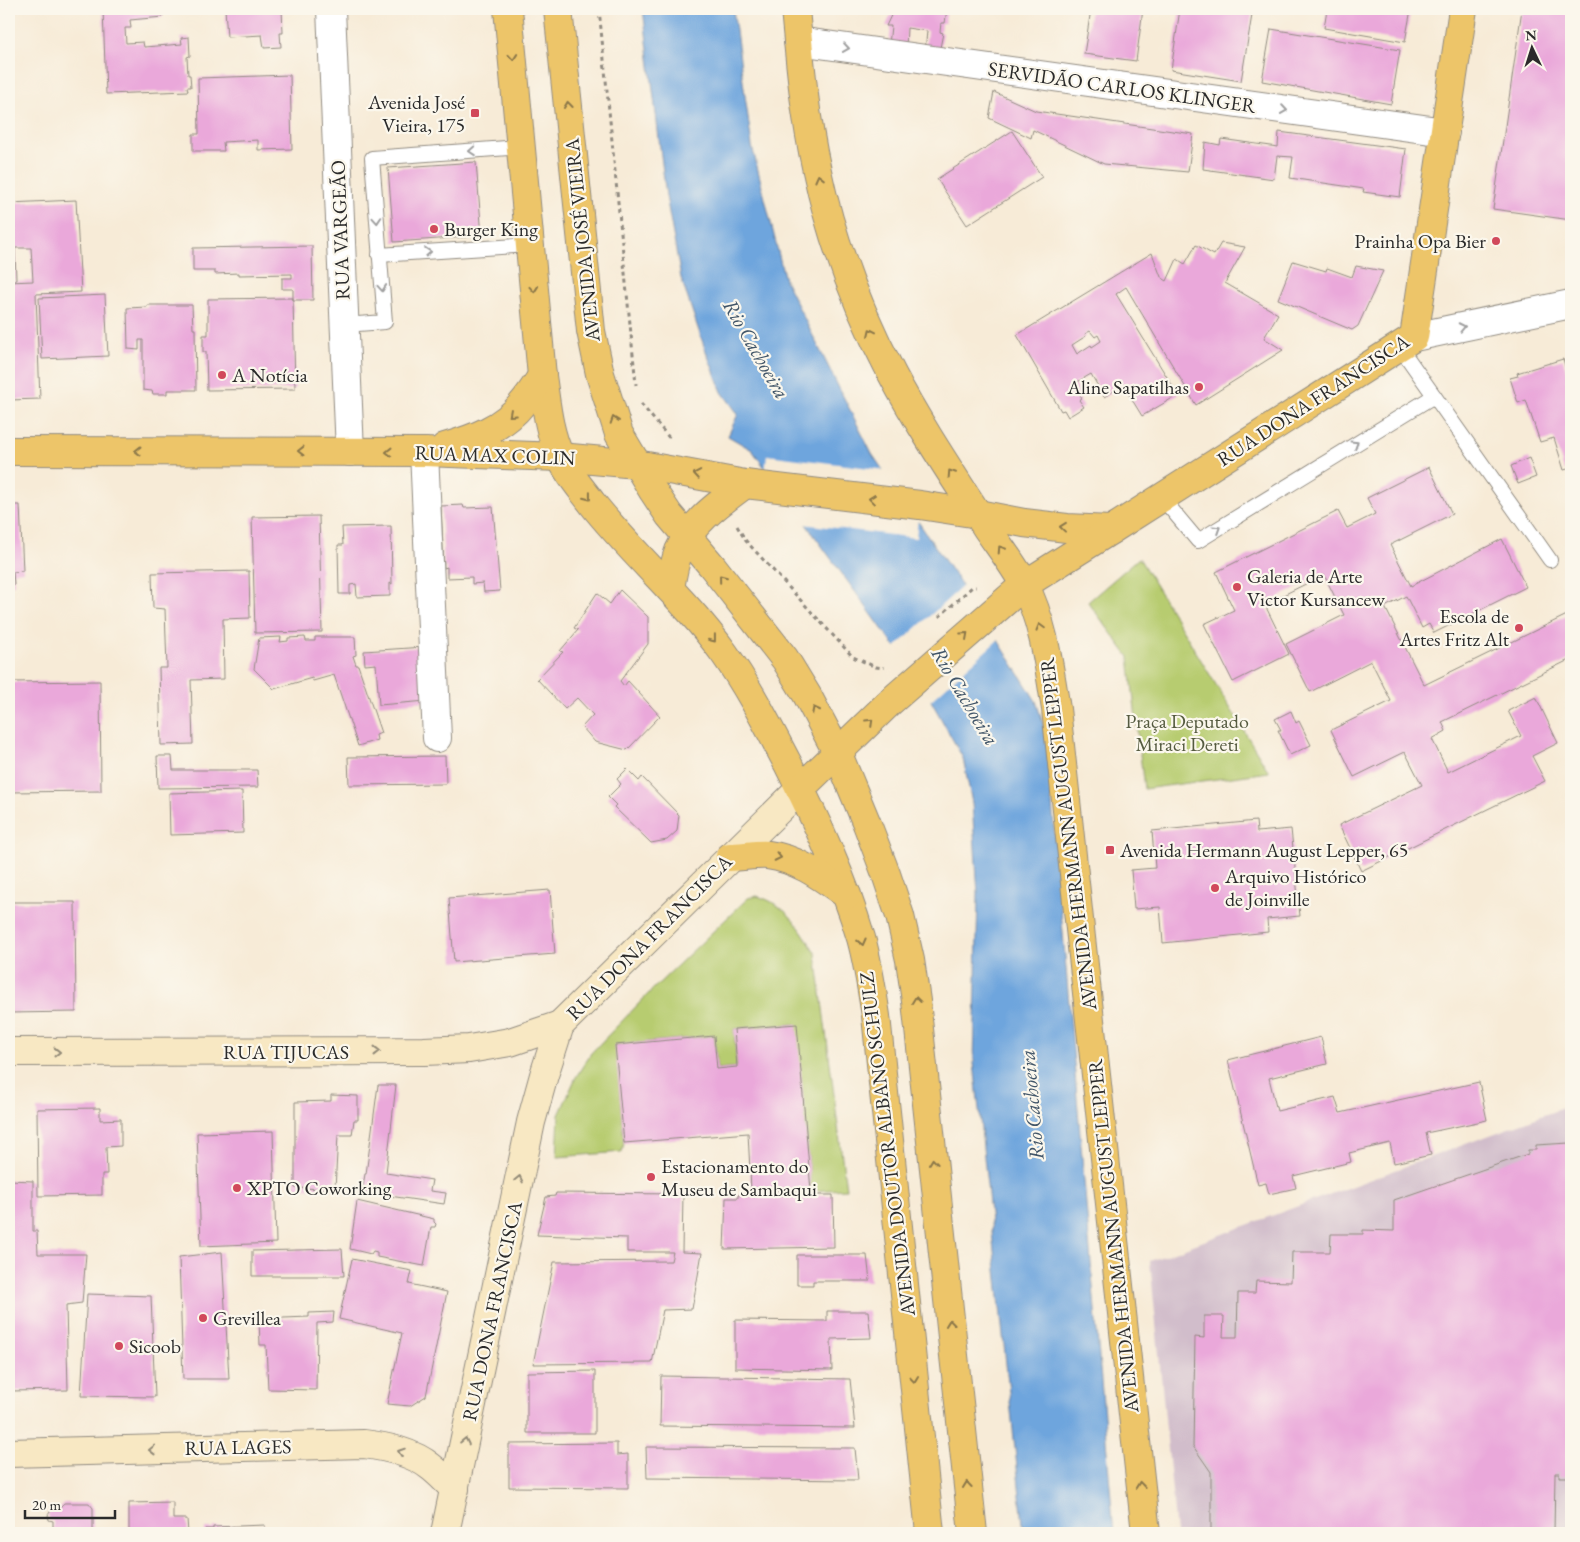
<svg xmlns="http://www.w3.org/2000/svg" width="1580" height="1542" font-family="'EB Garamond',serif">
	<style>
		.industrial { fill: #d1bdcb }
		.green { fill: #b7cc70; stroke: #717c4e }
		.water { fill: #6ea5dd; stroke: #4c6884 }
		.pier { fill: #f7ebd7 }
		.building { fill: #eaa8da; fill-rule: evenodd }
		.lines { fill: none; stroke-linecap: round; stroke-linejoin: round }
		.lane-casing { stroke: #918b81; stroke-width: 16 }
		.street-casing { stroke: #918b81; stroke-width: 30 }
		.secondary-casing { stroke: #918b81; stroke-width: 30 }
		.primary-casing { stroke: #918b81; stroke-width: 30 }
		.path { stroke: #918b81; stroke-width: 3; stroke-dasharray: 4 4; stroke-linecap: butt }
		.lane { stroke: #fff; stroke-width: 14 }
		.street { stroke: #fff; stroke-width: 28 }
		.secondary { stroke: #f8e8c3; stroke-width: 28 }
		.primary { stroke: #edc569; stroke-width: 28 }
		.oneway { stroke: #a0a0a0 }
		.oneway2 { stroke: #8c784a }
		.oneway3 { stroke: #928a77 }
		.poi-dot { fill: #d1495b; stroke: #fbf7ec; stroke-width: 2 }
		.labels { text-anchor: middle; stroke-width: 4.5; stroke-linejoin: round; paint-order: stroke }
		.street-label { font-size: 20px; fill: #2b2b2b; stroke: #fbf7ec }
		.poi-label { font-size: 20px; fill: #2b2b2b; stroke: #fbf7ec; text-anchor: start }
		.park-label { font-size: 20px; fill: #555b40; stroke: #fbf7ec }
		.water-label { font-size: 21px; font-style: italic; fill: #425669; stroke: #fbf7ec }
	</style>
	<rect width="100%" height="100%" fill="#fbf7ec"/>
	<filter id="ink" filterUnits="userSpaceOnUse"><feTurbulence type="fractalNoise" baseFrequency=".02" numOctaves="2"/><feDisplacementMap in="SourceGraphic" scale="10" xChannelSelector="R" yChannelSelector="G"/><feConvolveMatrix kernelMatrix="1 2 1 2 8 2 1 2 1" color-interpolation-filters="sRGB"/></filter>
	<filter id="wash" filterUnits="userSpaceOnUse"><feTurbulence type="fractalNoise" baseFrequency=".0096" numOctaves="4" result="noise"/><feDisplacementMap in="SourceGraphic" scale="20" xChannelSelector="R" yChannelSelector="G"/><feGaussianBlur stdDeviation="1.12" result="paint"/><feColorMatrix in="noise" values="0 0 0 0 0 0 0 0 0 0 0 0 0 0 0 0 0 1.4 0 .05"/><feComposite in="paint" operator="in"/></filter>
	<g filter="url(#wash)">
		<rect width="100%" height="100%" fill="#f7ebd7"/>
		<polygon class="industrial" points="1571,1105 1571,1533 1176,1533 1150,1261"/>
		<g class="green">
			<polygon points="1139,558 1269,772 1144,789 1129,657 1088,602"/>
			<path d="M757,896C788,905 800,928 816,954L846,1189L811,1191L796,1024L734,1029L737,1067L717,1069L714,1036L616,1045L624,1143L622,1152L557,1157L559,1115L576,1077L591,1053L654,988L748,898Z"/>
		</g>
		<polygon class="water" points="643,9 733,9 752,146 785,280 872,454 986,621 1036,701 1046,733 1114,1533 1024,1533 974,1063 978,894 972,803 963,758 920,681 752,450 728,436 738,414 722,392 704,346 681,278 666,196"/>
		<g class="pier">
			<polygon points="767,455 885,470 918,518 916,538 803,524 765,472"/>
			<polygon points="964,585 999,639 929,702 918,683 893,649"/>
		</g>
		<g id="blocks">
			<g class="building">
				<polygon points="103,9 163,9 163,17 130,20 131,28 125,28 126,43 143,42 144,47 182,44 181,38 189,37 190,56 187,57 188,75 190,75 191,87 187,87 188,91 106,94"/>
				<polygon points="225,9 282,9 283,33 280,33 281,47 264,48 262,35 227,37"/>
				<polygon points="894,9 947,9 945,23 941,23 940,32 943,33 939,53 925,51 927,31 907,28 906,48 889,45 891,26 886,26"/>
				<polygon points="1091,9 1143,9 1136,61 1084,54"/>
				<polygon points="1180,9 1253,9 1241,81 1171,70"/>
				<polygon points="1327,9 1411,9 1405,42 1324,28"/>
				<polygon points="1522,9 1571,9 1571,220 1493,209"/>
				<polygon points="1271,29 1400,50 1391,104 1262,81"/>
				<polygon points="290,75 292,149 258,150 258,140 223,142 224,151 193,151 193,134 199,134 198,78"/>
				<polygon points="994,92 1036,111 1193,134 1188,172 1104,164 1033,130 1031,138 989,118"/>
				<polygon points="1012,131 1042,177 967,225 937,179"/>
				<polygon points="1279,132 1406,149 1400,197 1363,192 1364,189 1290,178 1293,157 1277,156 1274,179 1203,169 1205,142 1220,145 1221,139 1278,147"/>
				<polygon points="476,162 482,236 394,242 388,168"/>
				<polygon points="76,200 81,292 36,294 40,399 10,400 9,282 33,281 31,248 15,248 16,280 9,280 9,203"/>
				<path d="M1221,243L1245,247L1225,283L1278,314L1264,338L1283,350L1196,405L1126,287L1116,294L1178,395L1142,416L1123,385L1104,397L1091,374L1074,384L1082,398L1079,400L1084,407L1068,417L1064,410L1061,411L1017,335L1152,253L1161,277L1167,281L1177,259L1185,264L1196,245L1214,255ZM1090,331L1095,337L1098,335L1101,341L1092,347L1091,345L1077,354L1072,345L1086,336L1085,334Z"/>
				<polygon points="312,246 313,300 293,300 293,289 282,289 282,278 292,278 292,274 239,275 239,273 215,274 215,271 193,271 193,248"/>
				<polygon points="1293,261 1326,271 1327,268 1352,277 1356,266 1383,271 1358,326 1352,330 1278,299"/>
				<polygon points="105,295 108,356 42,359 39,298"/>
				<polygon points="293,298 295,389 207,390 206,352 203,352 203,335 208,335 208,299"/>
				<polygon points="147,305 192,305 193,329 195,329 196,390 167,390 167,394 153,394 152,391 143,390 143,340 139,340 139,350 128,349 127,308 147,307"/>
				<polygon points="1563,359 1571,386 1571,468 1564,470 1554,438 1540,442 1526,400 1518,403 1510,378 1518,376 1517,373"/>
				<polygon points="1529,458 1536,477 1518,484 1511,466"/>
				<polygon points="1429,467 1452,514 1390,545 1411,586 1502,539 1526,587 1434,633 1429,624 1422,628 1406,596 1385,607 1424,685 1571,613 1571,659 1442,722 1446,731 1432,739 1448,772 1521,736 1508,711 1536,697 1558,743 1532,756 1545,781 1361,871 1339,825 1422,785 1405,752 1354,777 1331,730 1391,701 1371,661 1310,692 1286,644 1344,615 1324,575 1267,603 1263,595 1261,597 1289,654 1233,682 1204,624 1234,610 1216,572 1338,511 1347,528 1375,514 1367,498"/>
				<polygon points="9,505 20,505 23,571 13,572 14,585 9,585"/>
				<polygon points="463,505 464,508 493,507 500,591 484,592 483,583 472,584 472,577 447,578 447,567 444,568 441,506"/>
				<polygon points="319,516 322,632 255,633 252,517"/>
				<polygon points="391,526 392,584 390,583 390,596 357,597 356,584 350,585 350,594 339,594 338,545 343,545 342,527"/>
				<polygon points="249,571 250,618 223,619 224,679 191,680 193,744 161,745 159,668 167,668 165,609 153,608 152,573"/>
				<polygon points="620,590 648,617 648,644 620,681 624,686 628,681 660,716 627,750 595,742 582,727 593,715 577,698 565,709 537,679 563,652 560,651 578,630 574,628 597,593 610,604"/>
				<polygon points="281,637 280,642 288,641 288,638 305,637 306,641 315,641 315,637 355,637 356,655 353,656 356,665 358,665 381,733 376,735 377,740 358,746 334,675 313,681 312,678 274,689 254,669 259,638"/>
				<polygon points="424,647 427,701 379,705 376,664 365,665 364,651"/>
				<polygon points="100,681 101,791 9,792 9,682"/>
				<polygon points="1291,711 1296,723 1299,721 1311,745 1290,755 1278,730 1281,730 1275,719"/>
				<polygon points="157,756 172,756 173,770 257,770 258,787 158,788"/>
				<polygon points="445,756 446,784 349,785 348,757"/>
				<polygon points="627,769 639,781 642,777 679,815 677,831 667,840 651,843 614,807 616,805 608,797 621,784 617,779"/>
				<polygon points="242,791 243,833 170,835 169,793"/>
				<polygon points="1256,821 1257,832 1291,829 1300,916 1267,919 1268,932 1163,943 1160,907 1134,909 1131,870 1155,868 1152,831"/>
				<polygon points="550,890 555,954 454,962 449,898"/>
				<polygon points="9,902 75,902 76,1012 9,1013"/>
				<polygon points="797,1024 811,1191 751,1190 748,1133 624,1143 615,1045 714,1036 717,1069 737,1067 734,1029"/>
				<polygon points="1321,1037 1327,1064 1269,1078 1277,1111 1335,1097 1340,1113 1479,1082 1487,1120 1426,1133 1431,1155 1394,1163 1390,1143 1349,1153 1351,1162 1293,1176 1296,1188 1269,1194 1266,1183 1258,1185 1228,1060"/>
				<polygon points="378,1085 396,1085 386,1173 432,1180 430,1191 446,1193 444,1204 362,1192 365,1174 366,1174"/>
				<polygon points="331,1095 358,1096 358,1120 354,1120 352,1135 338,1135 335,1189 295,1188 295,1102 331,1101"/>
				<polygon points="100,1108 100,1120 121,1119 121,1146 106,1147 107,1174 102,1174 102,1195 38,1196 37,1109"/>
				<polygon points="273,1131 276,1243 201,1246 197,1133"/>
				<polygon points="1570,1138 1571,1138 1571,1477 1559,1477 1559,1473 1555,1473 1554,1533 1211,1533 1211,1472 1193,1446 1195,1337 1204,1338 1204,1316 1224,1316 1223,1337 1237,1337 1238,1293 1255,1293 1256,1281 1291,1282 1292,1252 1330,1252 1331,1234 1363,1234 1363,1230 1394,1231 1394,1200 1528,1154 1528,1150 1536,1150 1536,1145 1569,1143"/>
				<polygon points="9,1180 33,1181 33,1231 37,1231 38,1254 86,1254 82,1303 66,1305 68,1390 10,1391 9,1339 9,1319 10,1319"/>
				<polygon points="556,1193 683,1194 682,1252 702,1253 692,1309 663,1310 652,1363 533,1364 554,1262 671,1261 673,1252 627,1252 627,1238 537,1235 546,1197 555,1196"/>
				<polygon points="738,1195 833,1195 834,1247 724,1249 726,1198 738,1198"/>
				<polygon points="357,1201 434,1219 434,1222 436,1224 435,1227 431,1227 424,1266 377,1257 377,1252 373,1251 371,1254 350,1249"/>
				<polygon points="342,1249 344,1276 252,1276 252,1251"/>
				<polygon points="222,1252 229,1379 183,1379 179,1257"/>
				<polygon points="797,1255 867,1255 870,1281 813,1281 813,1285 797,1285"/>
				<polygon points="352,1259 412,1271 409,1284 447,1292 426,1396 410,1406 387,1404 402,1333 339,1319"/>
				<polygon points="87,1294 151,1296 155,1397 81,1396"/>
				<polygon points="827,1311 868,1311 871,1338 831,1339 832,1370 735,1368 735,1320 827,1321"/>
				<polygon points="334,1312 333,1322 317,1323 316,1390 268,1389 266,1345 260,1345 259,1319 309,1317 309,1313"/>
				<polygon points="595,1371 595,1433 527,1433 527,1372"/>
				<polygon points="661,1376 850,1379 855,1428 660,1426"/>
				<polygon points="617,1443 617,1455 628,1454 628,1488 509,1487 509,1444"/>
				<polygon points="646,1447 855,1448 858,1480 647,1478"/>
				<polygon points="173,1502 173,1519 187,1519 188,1533 129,1533 129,1503"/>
				<polygon points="64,1503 89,1503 93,1508 93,1533 53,1533 53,1521 49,1520 48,1515 52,1509 58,1509"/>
				<polygon points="265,1525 265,1533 205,1533 205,1529 213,1529 213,1527"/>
			</g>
		</g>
	</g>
	<g filter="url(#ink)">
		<use href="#blocks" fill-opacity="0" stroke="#918b81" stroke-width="1"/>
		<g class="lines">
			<g class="lane-casing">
				<g id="lane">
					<polyline points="379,255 530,245"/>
					<polyline points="344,325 385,322 372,158 521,147"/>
					<polyline points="1399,346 1550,560"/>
					<polyline points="1162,498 1198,541 1434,396"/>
				</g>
			</g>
			<g class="street-casing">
				<g id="street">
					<polyline points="331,9 350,452"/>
					<polyline points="798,41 1445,132"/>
					<polyline points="1414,337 1571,304"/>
					<polyline points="424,452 437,738"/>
				</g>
			</g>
			<g class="secondary-casing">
				<g id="secondary">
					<polyline points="9,1052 424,1051 469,1049 510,1042 560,1025"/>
					<path d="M9,1453L364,1444C387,1447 413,1452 431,1467C440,1474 447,1482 455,1489"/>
					<polyline points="445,1533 531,1122 544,1075 560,1025 800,789"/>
				</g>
			</g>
			<g class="primary-casing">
				<g id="primary">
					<path d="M508,9L542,376C546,402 548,431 560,456C567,473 581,488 592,503C633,555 685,599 724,653C749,688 768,726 788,764C816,820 843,878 861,938C868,963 872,990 876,1016L930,1533"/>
					<polyline points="558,9 591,331 600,374 619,434 653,491 669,515 713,567 785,659 807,695 838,754 867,824 886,874 900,916 910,960 916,1001 973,1533"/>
					<path d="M795,9C800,63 805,118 817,171C832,242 859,311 892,374C920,427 954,477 986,527C999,546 1013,564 1024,584C1044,623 1049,667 1056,709L1146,1533"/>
					<path d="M445,447C473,439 503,428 522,404C530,395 536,385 542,376"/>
					<polyline points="9,451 424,452 560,457 636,464 745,484 920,505 978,514 1024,523 1067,528 1111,530"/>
					<path d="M670,589C672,576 674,563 679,551C692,522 721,502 745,484"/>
					<polyline points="800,789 890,702 1024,585 1111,530 1414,337 1463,9"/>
					<path d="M730,857C742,857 756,854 768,855C799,859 823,878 847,895"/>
				</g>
			</g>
			<g class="path">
				<polyline points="599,9 636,385"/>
				<polyline points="641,404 671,440"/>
				<polyline points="737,526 746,541 853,657 876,667 883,668 884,667"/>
				<polyline points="939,617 972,587 976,587"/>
			</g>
			<use href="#lane" class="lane"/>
			<use href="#street" class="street"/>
			<use href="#secondary" class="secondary"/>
			<use href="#primary" class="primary"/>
		</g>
		<defs><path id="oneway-chevron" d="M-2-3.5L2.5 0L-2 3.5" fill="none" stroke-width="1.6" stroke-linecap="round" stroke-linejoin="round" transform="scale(1.25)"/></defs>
		<g class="oneway">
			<use href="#oneway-chevron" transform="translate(846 48) rotate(8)"/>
			<use href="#oneway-chevron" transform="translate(1284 110) rotate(8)"/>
			<use href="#oneway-chevron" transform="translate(472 151) rotate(176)"/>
			<use href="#oneway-chevron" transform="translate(377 220) rotate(86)"/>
			<use href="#oneway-chevron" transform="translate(428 252) rotate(-4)"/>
			<use href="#oneway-chevron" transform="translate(382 288) rotate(85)"/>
			<use href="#oneway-chevron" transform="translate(1462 327) rotate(-12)"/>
			<use href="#oneway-chevron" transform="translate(1355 444) rotate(-32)"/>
			<use href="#oneway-chevron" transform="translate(1217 529) rotate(-32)"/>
		</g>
		<g class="oneway2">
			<use href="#oneway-chevron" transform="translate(513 57) rotate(85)"/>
			<use href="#oneway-chevron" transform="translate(568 105) rotate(-96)"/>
			<use href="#oneway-chevron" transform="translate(819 178) rotate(-104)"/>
			<use href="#oneway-chevron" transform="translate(534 289) rotate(85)"/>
			<use href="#oneway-chevron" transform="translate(871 332) rotate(-115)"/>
			<use href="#oneway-chevron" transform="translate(512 414) rotate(138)"/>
			<use href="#oneway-chevron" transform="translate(614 420) rotate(-109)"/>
			<use href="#oneway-chevron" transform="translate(138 451) rotate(-180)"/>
			<use href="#oneway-chevron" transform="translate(301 451) rotate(-180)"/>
			<use href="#oneway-chevron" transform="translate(389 452) rotate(-180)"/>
			<use href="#oneway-chevron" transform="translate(951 473) rotate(-123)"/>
			<use href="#oneway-chevron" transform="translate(697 474) rotate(-170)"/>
			<use href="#oneway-chevron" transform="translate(588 497) rotate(52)"/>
			<use href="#oneway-chevron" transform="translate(872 499) rotate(-173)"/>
			<use href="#oneway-chevron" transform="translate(1063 527) rotate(-174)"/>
			<use href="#oneway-chevron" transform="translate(1001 549) rotate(-123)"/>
			<use href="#oneway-chevron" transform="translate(722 578) rotate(-129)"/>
			<use href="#oneway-chevron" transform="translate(1040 627) rotate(-106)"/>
			<use href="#oneway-chevron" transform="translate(965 635) rotate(-42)"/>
			<use href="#oneway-chevron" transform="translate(713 639) rotate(52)"/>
			<use href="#oneway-chevron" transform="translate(815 710) rotate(-117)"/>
			<use href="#oneway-chevron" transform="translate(870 722) rotate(-44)"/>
			<use href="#oneway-chevron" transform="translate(778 857) rotate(12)"/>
			<use href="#oneway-chevron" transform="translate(862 942) rotate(76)"/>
			<use href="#oneway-chevron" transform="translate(916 1000) rotate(-97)"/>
			<use href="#oneway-chevron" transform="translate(933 1162) rotate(-96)"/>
			<use href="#oneway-chevron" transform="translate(950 1323) rotate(-96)"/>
			<use href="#oneway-chevron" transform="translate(914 1379) rotate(84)"/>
			<use href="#oneway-chevron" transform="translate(967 1485) rotate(-96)"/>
			<use href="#oneway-chevron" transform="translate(1140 1485) rotate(-96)"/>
		</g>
		<g class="oneway3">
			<use href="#oneway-chevron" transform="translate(377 1051)"/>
			<use href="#oneway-chevron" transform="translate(57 1052)"/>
			<use href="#oneway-chevron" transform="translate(519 1179) rotate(-78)"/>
			<use href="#oneway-chevron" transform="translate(465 1441) rotate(-78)"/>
			<use href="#oneway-chevron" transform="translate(152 1450) rotate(179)"/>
			<use href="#oneway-chevron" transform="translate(401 1452) rotate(-161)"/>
		</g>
	</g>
	<g class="poi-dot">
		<rect x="470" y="108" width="10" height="10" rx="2.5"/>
		<circle cx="434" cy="229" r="5"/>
		<circle cx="1496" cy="241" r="5"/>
		<circle cx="222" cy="375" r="5"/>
		<circle cx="1199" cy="387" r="5"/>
		<circle cx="1237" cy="587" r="5"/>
		<circle cx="1519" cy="628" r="5"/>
		<rect x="1105" y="845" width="10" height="10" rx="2.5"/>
		<circle cx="1215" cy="888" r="5"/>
		<circle cx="651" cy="1177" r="5"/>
		<circle cx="237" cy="1188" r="5"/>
		<circle cx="203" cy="1318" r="5"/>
		<circle cx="119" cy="1346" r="5"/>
	</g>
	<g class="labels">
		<g class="street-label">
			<text transform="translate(1122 87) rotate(8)" y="7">SERVIDÃO CARLOS KLINGER</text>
			<text transform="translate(340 230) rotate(-92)" y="7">RUA VARGEÃO</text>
			<text transform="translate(582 240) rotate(-96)" y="7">AVENIDA JOSÉ VIEIRA</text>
			<text transform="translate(1313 400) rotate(-33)" y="7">RUA DONA FRANCISCA</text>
			<text transform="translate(495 455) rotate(2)" y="7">RUA MAX COLIN</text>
			<text transform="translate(1068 834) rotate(-97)" y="7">AVENIDA HERMANN AUGUST LEPPER</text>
			<text transform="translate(649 937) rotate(-45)" y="7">RUA DONA FRANCISCA</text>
			<text x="286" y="1059">RUA TIJUCAS</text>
			<text transform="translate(887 1144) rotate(-97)" y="7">AVENIDA DOUTOR ALBANO SCHULZ</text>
			<text transform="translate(1113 1236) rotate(-96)" y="7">AVENIDA HERMANN AUGUST LEPPER</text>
			<text transform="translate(492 1311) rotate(-78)" y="7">RUA DONA FRANCISCA</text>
			<text transform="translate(238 1447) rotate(-1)" y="7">RUA LAGES</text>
		</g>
		<g class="poi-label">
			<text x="465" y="109" text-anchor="end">Avenida José<tspan x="465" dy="23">Vieira, 175</tspan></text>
			<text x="444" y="236">Burger King</text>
			<text x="1486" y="248" text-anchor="end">Prainha Opa Bier</text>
			<text x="232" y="382">A Notícia</text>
			<text x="1189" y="394" text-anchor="end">Aline Sapatilhas</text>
			<text x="1247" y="583">Galeria de Arte<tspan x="1247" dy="23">Victor Kursancew</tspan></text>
			<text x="1509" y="623" text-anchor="end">Escola de<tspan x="1509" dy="23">Artes Fritz Alt</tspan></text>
			<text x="1120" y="857">Avenida Hermann August Lepper, 65</text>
			<text x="1225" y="883">Arquivo Histórico<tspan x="1225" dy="23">de Joinville</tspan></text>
			<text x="661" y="1173">Estacionamento do<tspan x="661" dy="23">Museu de Sambaqui</tspan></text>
			<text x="247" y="1195">XPTO Coworking</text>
			<text x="213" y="1325">Grevillea</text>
			<text x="129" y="1353">Sicoob</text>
		</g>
		<g class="park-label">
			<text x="1187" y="728">Praça Deputado<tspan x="1187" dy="23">Miraci Dereti</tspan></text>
		</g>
		<g class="water-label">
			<text transform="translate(756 349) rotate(60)" y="7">Rio Cachoeira</text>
			<text transform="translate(965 696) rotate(59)" y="7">Rio Cachoeira</text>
			<text transform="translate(1032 1105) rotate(-95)" y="7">Rio Cachoeira</text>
		</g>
	</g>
	<rect width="1580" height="1542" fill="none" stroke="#fbf7ec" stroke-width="30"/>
	<g transform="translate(1532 48) rotate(356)" stroke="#fbf7ec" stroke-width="4" paint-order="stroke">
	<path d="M0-4L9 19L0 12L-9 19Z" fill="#2b2b2b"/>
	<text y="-8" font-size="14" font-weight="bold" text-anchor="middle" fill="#2b2b2b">N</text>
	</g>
	<path d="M25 1510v8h90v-8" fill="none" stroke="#2b2b2b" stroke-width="2.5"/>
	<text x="32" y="1510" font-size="15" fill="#2b2b2b" stroke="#fbf7ec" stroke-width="4" paint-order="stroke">20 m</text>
</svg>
